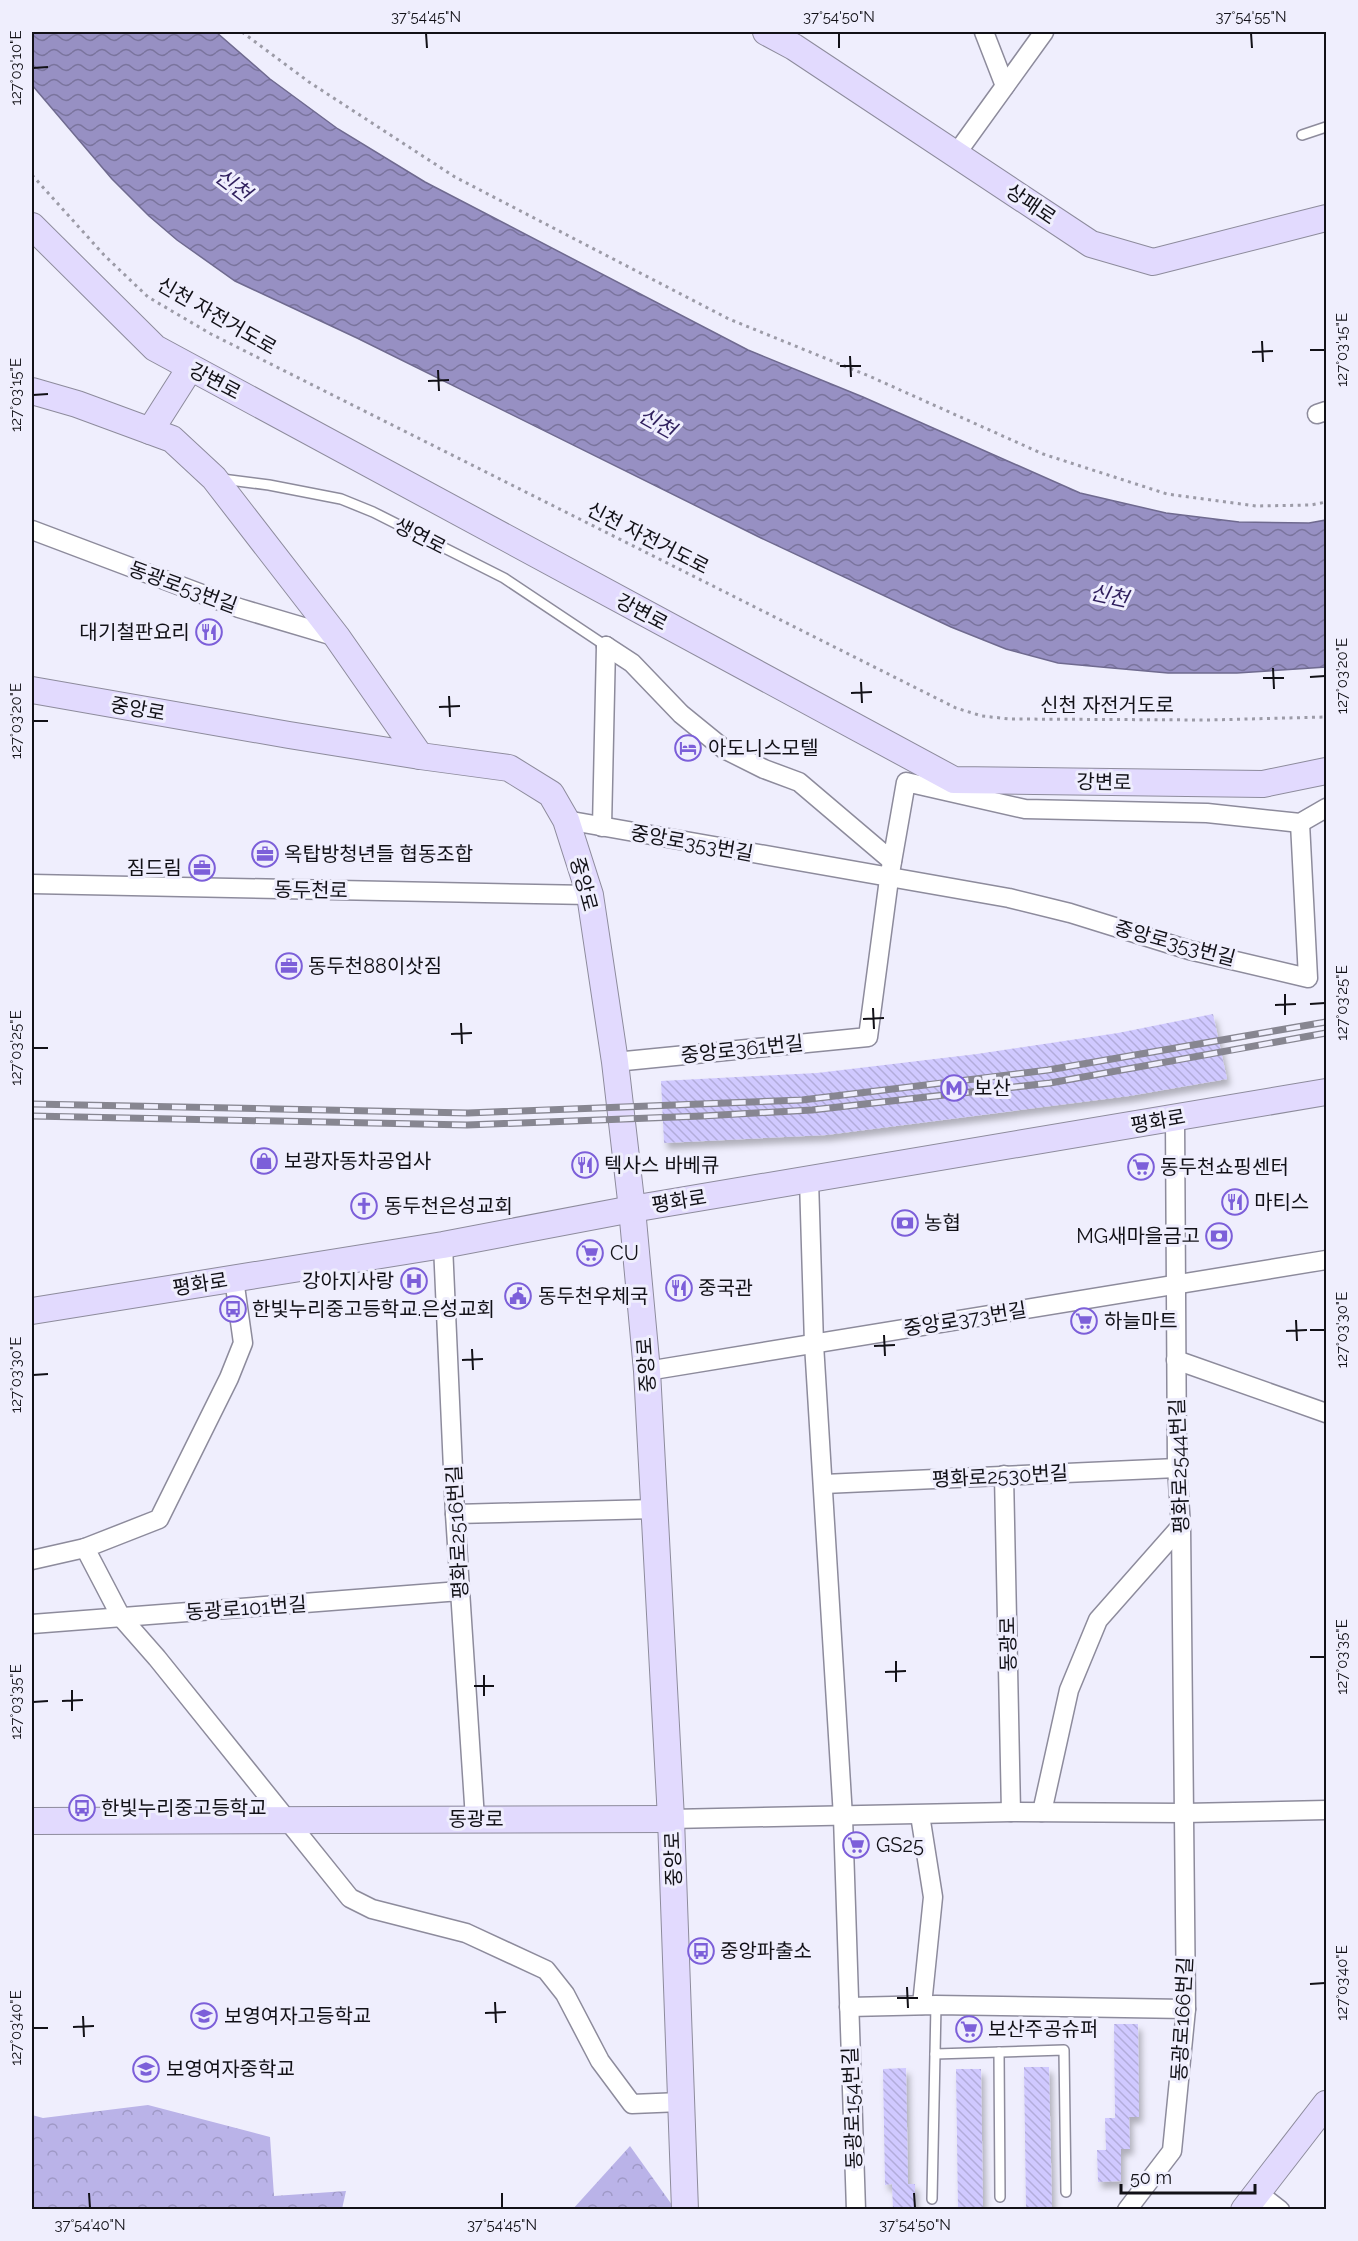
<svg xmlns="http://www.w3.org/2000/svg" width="1358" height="2241" font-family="Raleway,'Noto Sans KR',sans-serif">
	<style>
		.forest { fill: url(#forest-crowns) }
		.water { fill: url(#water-waves); stroke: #6f6a8f; stroke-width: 1.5 }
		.building { fill: url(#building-back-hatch); filter: url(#shadow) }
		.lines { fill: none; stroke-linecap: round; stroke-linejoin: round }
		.lane-casing { stroke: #8d8b9c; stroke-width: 12 }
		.street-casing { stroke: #8d8b9c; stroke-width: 21 }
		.secondary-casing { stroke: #8d8b9c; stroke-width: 28 }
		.path { stroke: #9c9ba7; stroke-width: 3; stroke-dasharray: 3 4.5; stroke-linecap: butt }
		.lane { stroke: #fff; stroke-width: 9 }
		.street { stroke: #fff; stroke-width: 18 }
		.secondary { stroke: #e2dafe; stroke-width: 26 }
		.rail-casing { stroke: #878691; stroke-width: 7 }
		.rail { stroke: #efeefd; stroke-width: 4.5; stroke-dasharray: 14; stroke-linecap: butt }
		.ticks { fill: none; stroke: #121117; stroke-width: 2 }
		.labels { text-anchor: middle; stroke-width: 6; stroke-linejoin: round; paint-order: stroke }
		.street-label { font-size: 20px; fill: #121117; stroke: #efeefd }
		.poi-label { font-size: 20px; fill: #121117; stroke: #efeefd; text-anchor: start }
		.water-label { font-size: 21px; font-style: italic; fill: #2f1f5d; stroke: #efeefd }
		.neatline { fill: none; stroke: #121117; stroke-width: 2 }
		.ticks-label { font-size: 15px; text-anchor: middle; fill: #121117 }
	</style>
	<defs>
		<pattern id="forest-crowns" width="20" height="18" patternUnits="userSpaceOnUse" patternTransform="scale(1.5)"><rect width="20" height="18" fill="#bab3e8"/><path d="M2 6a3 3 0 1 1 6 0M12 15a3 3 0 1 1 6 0" fill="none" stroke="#9f99c6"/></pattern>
		<pattern id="water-waves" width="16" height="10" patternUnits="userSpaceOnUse" patternTransform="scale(1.5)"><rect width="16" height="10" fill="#9790c3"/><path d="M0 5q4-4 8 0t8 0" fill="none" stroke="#7a749d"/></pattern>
		<pattern id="building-back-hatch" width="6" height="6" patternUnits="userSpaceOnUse" patternTransform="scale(1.5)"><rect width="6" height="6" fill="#d0c9ff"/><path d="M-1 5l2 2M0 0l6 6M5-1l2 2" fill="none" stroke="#b2acda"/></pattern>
		<filter id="shadow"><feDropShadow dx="3.5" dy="6" stdDeviation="3" flood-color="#0004"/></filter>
	</defs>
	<rect width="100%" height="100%" fill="#efeefd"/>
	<g class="forest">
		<polygon points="148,2105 270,2137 274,2196 346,2191 342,2209 32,2209 32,2115 43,2118"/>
		<polygon points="630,2146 675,2209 572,2210"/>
	</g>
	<polygon class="water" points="32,32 216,32 270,79 338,129 425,182 748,350 863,397 1080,493 1166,513 1239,522 1309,523 1326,520 1326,667 1237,673 1168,673 1101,667 1058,663 1006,649 951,627 761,538 357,338 235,281 177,240 149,216 112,179 32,85"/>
	<g class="building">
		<polygon points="1213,1014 1227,1079 1129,1096 826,1135 664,1143 661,1081 817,1073 977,1054 1118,1033"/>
		<polygon points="1114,2024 1138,2024 1139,2117 1129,2117 1130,2149 1121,2149 1121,2181 1098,2182 1097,2150 1106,2150 1105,2118 1115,2118"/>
		<polygon points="1024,2067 1049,2067 1052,2210 1026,2210"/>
		<polygon points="906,2068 908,2184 915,2184 915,2210 893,2210 892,2184 885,2185 883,2069"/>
		<polygon points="956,2069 981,2069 983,2210 958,2210"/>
	</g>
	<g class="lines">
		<g class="lane-casing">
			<g id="lane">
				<polyline points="1302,135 1326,127"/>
				<polyline points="222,479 269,485 341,499 373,512 504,578 606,646"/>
				<polyline points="936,2005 935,2054 1064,2050 1066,2192"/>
				<polyline points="999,2052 1000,2197"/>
				<polyline points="932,2199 935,2054"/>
			</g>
		</g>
		<g class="street-casing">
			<g id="street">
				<polyline points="984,32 1005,86"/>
				<polyline points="956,154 1044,32"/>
				<polyline points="1317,414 1326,411"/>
				<polyline points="32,530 239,608 337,637"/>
				<polyline points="606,646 632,663 681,714 724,749 764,769 799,782 892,861"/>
				<polyline points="566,820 1009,898 1070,913 1189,950 1308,978 1300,823"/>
				<polyline points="602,827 606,646"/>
				<polyline points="32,884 590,895"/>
				<polyline points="615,1062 868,1037 889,879 906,782 1025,809 1207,813 1300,823 1326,808"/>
				<polyline points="809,1180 814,1344 843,1817 856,2210"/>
				<polyline points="443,1245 455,1514 475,1819"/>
				<polyline points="234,1279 243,1343 229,1378 159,1519 85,1548 121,1617 157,1658 350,1898 372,1909 466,1933 546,1970 565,1994 600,2061 632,2104 681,2102"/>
				<polyline points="1176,1360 1326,1413"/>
				<polyline points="647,1371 1326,1260"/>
				<polyline points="1004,1475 1011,1812"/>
				<polyline points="824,1484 1177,1468"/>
				<polyline points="455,1514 655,1509"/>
				<polyline points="32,1560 85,1548"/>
				<polyline points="32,1624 460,1591"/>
				<polyline points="1042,1812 1069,1690 1098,1620 1181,1526"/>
				<polyline points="920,1815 933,1897 922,2005"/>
				<polyline points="671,1819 1011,1812 1184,1813 1326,1810"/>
				<polyline points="849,2007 936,2005 1186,2009"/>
				<polyline points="1258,2193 1280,2210"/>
				<polyline points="1127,2210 1172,2151 1186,2009 1181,1526 1177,1468 1175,1118"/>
			</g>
		</g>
		<g class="secondary-casing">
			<g id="secondary">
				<polyline points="766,32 794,47 1091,244 1153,262 1326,218"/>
				<polyline points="32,226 155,348 954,780 1263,784 1326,771"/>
				<polyline points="32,391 77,404 172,439 214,478 337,637 420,756"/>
				<polyline points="150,431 190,368"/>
				<polyline points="32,690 289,735 420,756 509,768 551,794 566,820 590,895 615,1062 632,1209 647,1371 671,1819 685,2210"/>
				<polyline points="32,1311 443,1245 632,1209 1326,1092"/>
				<polyline points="32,1821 671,1819"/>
				<polyline points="1244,2210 1326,2104"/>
			</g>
		</g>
		<g class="path">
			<polyline points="242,32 309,82 455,177 729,319 869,376 1043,454 1167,494 1256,506 1311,505 1326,502"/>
			<polyline points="32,175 104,255 148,297 211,334 956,708 982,716 1010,719 1208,720 1326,717"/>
		</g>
		<use href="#lane" class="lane"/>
		<use href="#street" class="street"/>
		<use href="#secondary" class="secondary"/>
		<g class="rail-casing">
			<g id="rail">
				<polyline points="32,1104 468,1113 802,1100 1048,1070 1326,1022"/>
				<polyline points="32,1116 467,1125 702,1116 812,1110 1050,1083 1326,1033"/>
			</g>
		</g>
		<use href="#rail" class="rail"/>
	</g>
	<path class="ticks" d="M426,33L427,48M839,33V48M1251,33L1252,48M33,68L48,67M1262,341L1263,362M1310,350H1325M1252,352L1273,351M850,356L851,377M840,366H861M438,370L439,391M428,381L449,380M33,395L48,394M1273,668L1274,689M1310,677L1325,676M1263,678H1284M861,682L862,703M851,693L872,692M449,696L450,717M439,707L460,706M33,721H48M1285,994V1015M1310,1004L1325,1003M1275,1005L1296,1004M873,1008L874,1029M863,1019L884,1018M461,1023L462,1044M451,1034L472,1033M33,1048H48M1296,1320L1297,1341M1310,1330H1325M1286,1331L1307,1330M884,1335L885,1356M874,1346L895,1345M472,1349L473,1370M462,1360L483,1359M33,1375L48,1374M1310,1657H1325M896,1661V1682M885,1672L906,1671M484,1675V1696M474,1686H494M72,1690V1711M62,1701L83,1700M33,1702L48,1701M1310,1984L1325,1983M907,1987L908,2008M897,1998H918M495,2002L496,2023M485,2013L506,2012M83,2016L84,2037M73,2027L94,2026M33,2028H48M89,2193L90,2208M502,2193V2208M914,2193L915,2208"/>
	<defs>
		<g id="restaurant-ring" transform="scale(1.35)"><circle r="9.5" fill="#efeefd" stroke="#7c5fd9" stroke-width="1.5"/><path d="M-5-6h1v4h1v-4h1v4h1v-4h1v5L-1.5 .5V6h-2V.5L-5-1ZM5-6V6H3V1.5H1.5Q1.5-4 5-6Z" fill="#7c5fd9"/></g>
		<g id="hotel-ring" transform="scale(1.35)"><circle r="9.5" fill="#efeefd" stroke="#7c5fd9" stroke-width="1.5"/><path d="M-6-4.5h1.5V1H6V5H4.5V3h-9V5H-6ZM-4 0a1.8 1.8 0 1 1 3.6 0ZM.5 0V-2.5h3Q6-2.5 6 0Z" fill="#7c5fd9"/></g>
		<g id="office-ring" transform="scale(1.35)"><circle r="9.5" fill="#efeefd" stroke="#7c5fd9" stroke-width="1.5"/><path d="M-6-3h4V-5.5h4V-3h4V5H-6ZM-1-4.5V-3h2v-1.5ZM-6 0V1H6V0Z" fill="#7c5fd9"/></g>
		<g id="metro-ring" transform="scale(1.35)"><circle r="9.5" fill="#efeefd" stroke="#7c5fd9" stroke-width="1.5"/><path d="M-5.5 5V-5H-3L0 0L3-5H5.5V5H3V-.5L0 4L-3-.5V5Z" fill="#7c5fd9"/></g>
		<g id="shop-ring" transform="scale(1.35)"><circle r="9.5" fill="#efeefd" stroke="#7c5fd9" stroke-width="1.5"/><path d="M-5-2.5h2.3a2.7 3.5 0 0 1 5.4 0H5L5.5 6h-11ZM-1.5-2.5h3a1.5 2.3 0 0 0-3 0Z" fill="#7c5fd9"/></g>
		<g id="supermarket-ring" transform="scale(1.35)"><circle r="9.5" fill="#efeefd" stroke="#7c5fd9" stroke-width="1.5"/><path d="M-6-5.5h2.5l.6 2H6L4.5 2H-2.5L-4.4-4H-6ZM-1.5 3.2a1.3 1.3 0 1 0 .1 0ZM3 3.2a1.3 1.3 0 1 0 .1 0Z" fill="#7c5fd9"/></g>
		<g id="church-ring" transform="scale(1.35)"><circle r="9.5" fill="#efeefd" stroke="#7c5fd9" stroke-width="1.5"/><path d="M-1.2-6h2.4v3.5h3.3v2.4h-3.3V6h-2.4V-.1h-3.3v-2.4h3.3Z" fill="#7c5fd9"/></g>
		<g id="bank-ring" transform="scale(1.35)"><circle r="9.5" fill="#efeefd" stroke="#7c5fd9" stroke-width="1.5"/><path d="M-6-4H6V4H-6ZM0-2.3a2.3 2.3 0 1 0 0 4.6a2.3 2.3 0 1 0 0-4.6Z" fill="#7c5fd9"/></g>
		<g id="hospital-ring" transform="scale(1.35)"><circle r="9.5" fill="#efeefd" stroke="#7c5fd9" stroke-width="1.5"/><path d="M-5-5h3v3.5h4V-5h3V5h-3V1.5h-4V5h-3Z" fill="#7c5fd9"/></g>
		<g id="civic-ring" transform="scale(1.35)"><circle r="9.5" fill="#efeefd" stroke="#7c5fd9" stroke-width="1.5"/><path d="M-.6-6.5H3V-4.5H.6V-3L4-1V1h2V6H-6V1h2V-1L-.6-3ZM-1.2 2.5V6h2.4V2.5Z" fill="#7c5fd9"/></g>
		<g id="bus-ring" transform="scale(1.35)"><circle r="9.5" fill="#efeefd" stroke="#7c5fd9" stroke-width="1.5"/><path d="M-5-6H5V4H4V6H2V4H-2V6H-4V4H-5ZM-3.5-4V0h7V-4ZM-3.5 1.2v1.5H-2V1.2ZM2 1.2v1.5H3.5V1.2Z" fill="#7c5fd9"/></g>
		<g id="school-ring" transform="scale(1.35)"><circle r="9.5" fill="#efeefd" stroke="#7c5fd9" stroke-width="1.5"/><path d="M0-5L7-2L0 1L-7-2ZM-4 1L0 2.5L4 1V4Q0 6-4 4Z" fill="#7c5fd9"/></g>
	</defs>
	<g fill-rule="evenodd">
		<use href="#restaurant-ring" x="209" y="632"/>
		<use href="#hotel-ring" x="688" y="748"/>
		<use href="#office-ring" x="265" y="854"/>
		<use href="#office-ring" x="202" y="868"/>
		<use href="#office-ring" x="289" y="966"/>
		<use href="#metro-ring" x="954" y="1088"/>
		<use href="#shop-ring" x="264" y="1161"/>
		<use href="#restaurant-ring" x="585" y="1165"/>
		<use href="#supermarket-ring" x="1141" y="1167"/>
		<use href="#restaurant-ring" x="1235" y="1202"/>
		<use href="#church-ring" x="364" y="1206"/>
		<use href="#bank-ring" x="905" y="1223"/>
		<use href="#bank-ring" x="1219" y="1236"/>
		<use href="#supermarket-ring" x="590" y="1253"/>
		<use href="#hospital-ring" x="414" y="1281"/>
		<use href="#restaurant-ring" x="679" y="1288"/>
		<use href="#civic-ring" x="518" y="1296"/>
		<use href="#bus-ring" x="233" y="1309"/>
		<use href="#supermarket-ring" x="1084" y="1321"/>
		<use href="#bus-ring" x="82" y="1808"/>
		<use href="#supermarket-ring" x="856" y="1845"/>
		<use href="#bus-ring" x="701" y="1951"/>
		<use href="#school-ring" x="204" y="2016"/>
		<use href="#supermarket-ring" x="969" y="2029"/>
		<use href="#school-ring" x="146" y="2069"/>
	</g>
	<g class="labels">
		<g class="street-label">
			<text transform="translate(1031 204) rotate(34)" y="7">상패로</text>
			<text transform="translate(217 316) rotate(30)" y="7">신천 자전거도로</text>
			<text transform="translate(215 381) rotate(28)" y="7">강변로</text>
			<text transform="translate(420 536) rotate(27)" y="7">생연로</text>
			<text transform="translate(648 538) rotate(27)" y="7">신천 자전거도로</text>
			<text transform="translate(183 587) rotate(20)" y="7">동광로53번길</text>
			<text transform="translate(642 612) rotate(28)" y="7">강변로</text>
			<text x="1107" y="712">신천 자전거도로</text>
			<text transform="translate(138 709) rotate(10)" y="7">중앙로</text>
			<text transform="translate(1104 782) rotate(1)" y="7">강변로</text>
			<text transform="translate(692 843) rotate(10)" y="7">중앙로353번길</text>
			<text transform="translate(584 884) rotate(75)" y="7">중앙로</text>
			<text transform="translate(311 890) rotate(1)" y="7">동두천로</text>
			<text transform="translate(1175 943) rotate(15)" y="7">중앙로353번길</text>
			<text transform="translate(742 1049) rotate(-6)" y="7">중앙로361번길</text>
			<text transform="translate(1158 1121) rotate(-10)" y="7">평화로</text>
			<text transform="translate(679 1201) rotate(-9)" y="7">평화로</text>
			<text transform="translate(200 1284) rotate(-9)" y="7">평화로</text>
			<text transform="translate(965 1319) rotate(-9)" y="7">중앙로373번길</text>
			<text transform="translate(646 1365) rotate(-94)" y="7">중앙로</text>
			<text transform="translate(1179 1466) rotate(-92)" y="7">평화로2544번길</text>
			<text transform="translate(1000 1476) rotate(-3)" y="7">평화로2530번길</text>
			<text transform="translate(457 1532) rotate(-93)" y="7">평화로2516번길</text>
			<text transform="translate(246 1608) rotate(-4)" y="7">동광로101번길</text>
			<text transform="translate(1008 1644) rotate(-91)" y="7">동광로</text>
			<text x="476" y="1826">동광로</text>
			<text transform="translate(673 1859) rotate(-92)" y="7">중앙로</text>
			<text transform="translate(1182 2019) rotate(-87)" y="7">동광로166번길</text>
			<text transform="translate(852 2108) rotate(-92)" y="7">동광로154번길</text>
		</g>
		<g class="poi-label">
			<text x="190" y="639" text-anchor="end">대기철판요리</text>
			<text x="708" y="755">아도니스모텔</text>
			<text x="284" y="861">옥탑방청년들 협동조합</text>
			<text x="182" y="875" text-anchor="end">짐드림</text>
			<text x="308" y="973">동두천88이삿짐</text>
			<text x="974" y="1095">보산</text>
			<text x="284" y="1168">보광자동차공업사</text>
			<text x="604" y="1172">텍사스 바베큐</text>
			<text x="1160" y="1174">동두천쇼핑센터</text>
			<text x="1254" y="1209">마티스</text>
			<text x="384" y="1213">동두천은성교회</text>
			<text x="924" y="1230">농협</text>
			<text x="1200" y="1243" text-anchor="end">MG새마을금고</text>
			<text x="610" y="1260">CU</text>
			<text x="394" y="1288" text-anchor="end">강아지사랑</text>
			<text x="698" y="1295">중국관</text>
			<text x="538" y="1303">동두천우체국</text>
			<text x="252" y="1316">한빛누리중고등학교.은성교회</text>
			<text x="1104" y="1328">하늘마트</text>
			<text x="101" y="1815">한빛누리중고등학교</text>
			<text x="876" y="1852">GS25</text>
			<text x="720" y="1958">중앙파출소</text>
			<text x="224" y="2023">보영여자고등학교</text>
			<text x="988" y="2036">보산주공슈퍼</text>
			<text x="166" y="2076">보영여자중학교</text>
		</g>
		<g class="water-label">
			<text transform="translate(233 185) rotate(37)" y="7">신천</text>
			<text transform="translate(657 423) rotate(29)" y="7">신천</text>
			<text transform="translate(1109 596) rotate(12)" y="7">신천</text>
		</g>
	</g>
	<rect width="1358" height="2241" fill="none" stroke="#efeefd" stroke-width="66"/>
	<path d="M1121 2184v9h134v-9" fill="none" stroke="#121117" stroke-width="3"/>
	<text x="1130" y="2184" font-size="18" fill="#121117" stroke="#efeefd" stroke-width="4.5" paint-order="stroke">50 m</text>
	<rect x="33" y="33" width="1292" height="2175" class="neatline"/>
	<g class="ticks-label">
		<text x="426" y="22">37°54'45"N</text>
		<text x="839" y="22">37°54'50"N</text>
		<text x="1251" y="22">37°54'55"N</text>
		<text transform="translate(16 68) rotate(-90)" y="5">127°03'10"E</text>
		<text transform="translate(1342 350) rotate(-90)" y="5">127°03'15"E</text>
		<text transform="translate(16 395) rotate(-90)" y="5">127°03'15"E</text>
		<text transform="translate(1342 676) rotate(-90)" y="5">127°03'20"E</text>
		<text transform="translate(16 721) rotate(-90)" y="5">127°03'20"E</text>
		<text transform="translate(1342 1003) rotate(-90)" y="5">127°03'25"E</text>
		<text transform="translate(16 1048) rotate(-90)" y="5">127°03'25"E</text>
		<text transform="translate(1342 1330) rotate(-90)" y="5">127°03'30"E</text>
		<text transform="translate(16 1375) rotate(-90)" y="5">127°03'30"E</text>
		<text transform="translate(1342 1657) rotate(-90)" y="5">127°03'35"E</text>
		<text transform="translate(16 1702) rotate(-90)" y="5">127°03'35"E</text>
		<text transform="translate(1342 1983) rotate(-90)" y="5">127°03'40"E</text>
		<text transform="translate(16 2028) rotate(-90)" y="5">127°03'40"E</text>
		<text x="90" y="2230">37°54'40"N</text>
		<text x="502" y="2230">37°54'45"N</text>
		<text x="915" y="2230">37°54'50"N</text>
	</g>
</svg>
